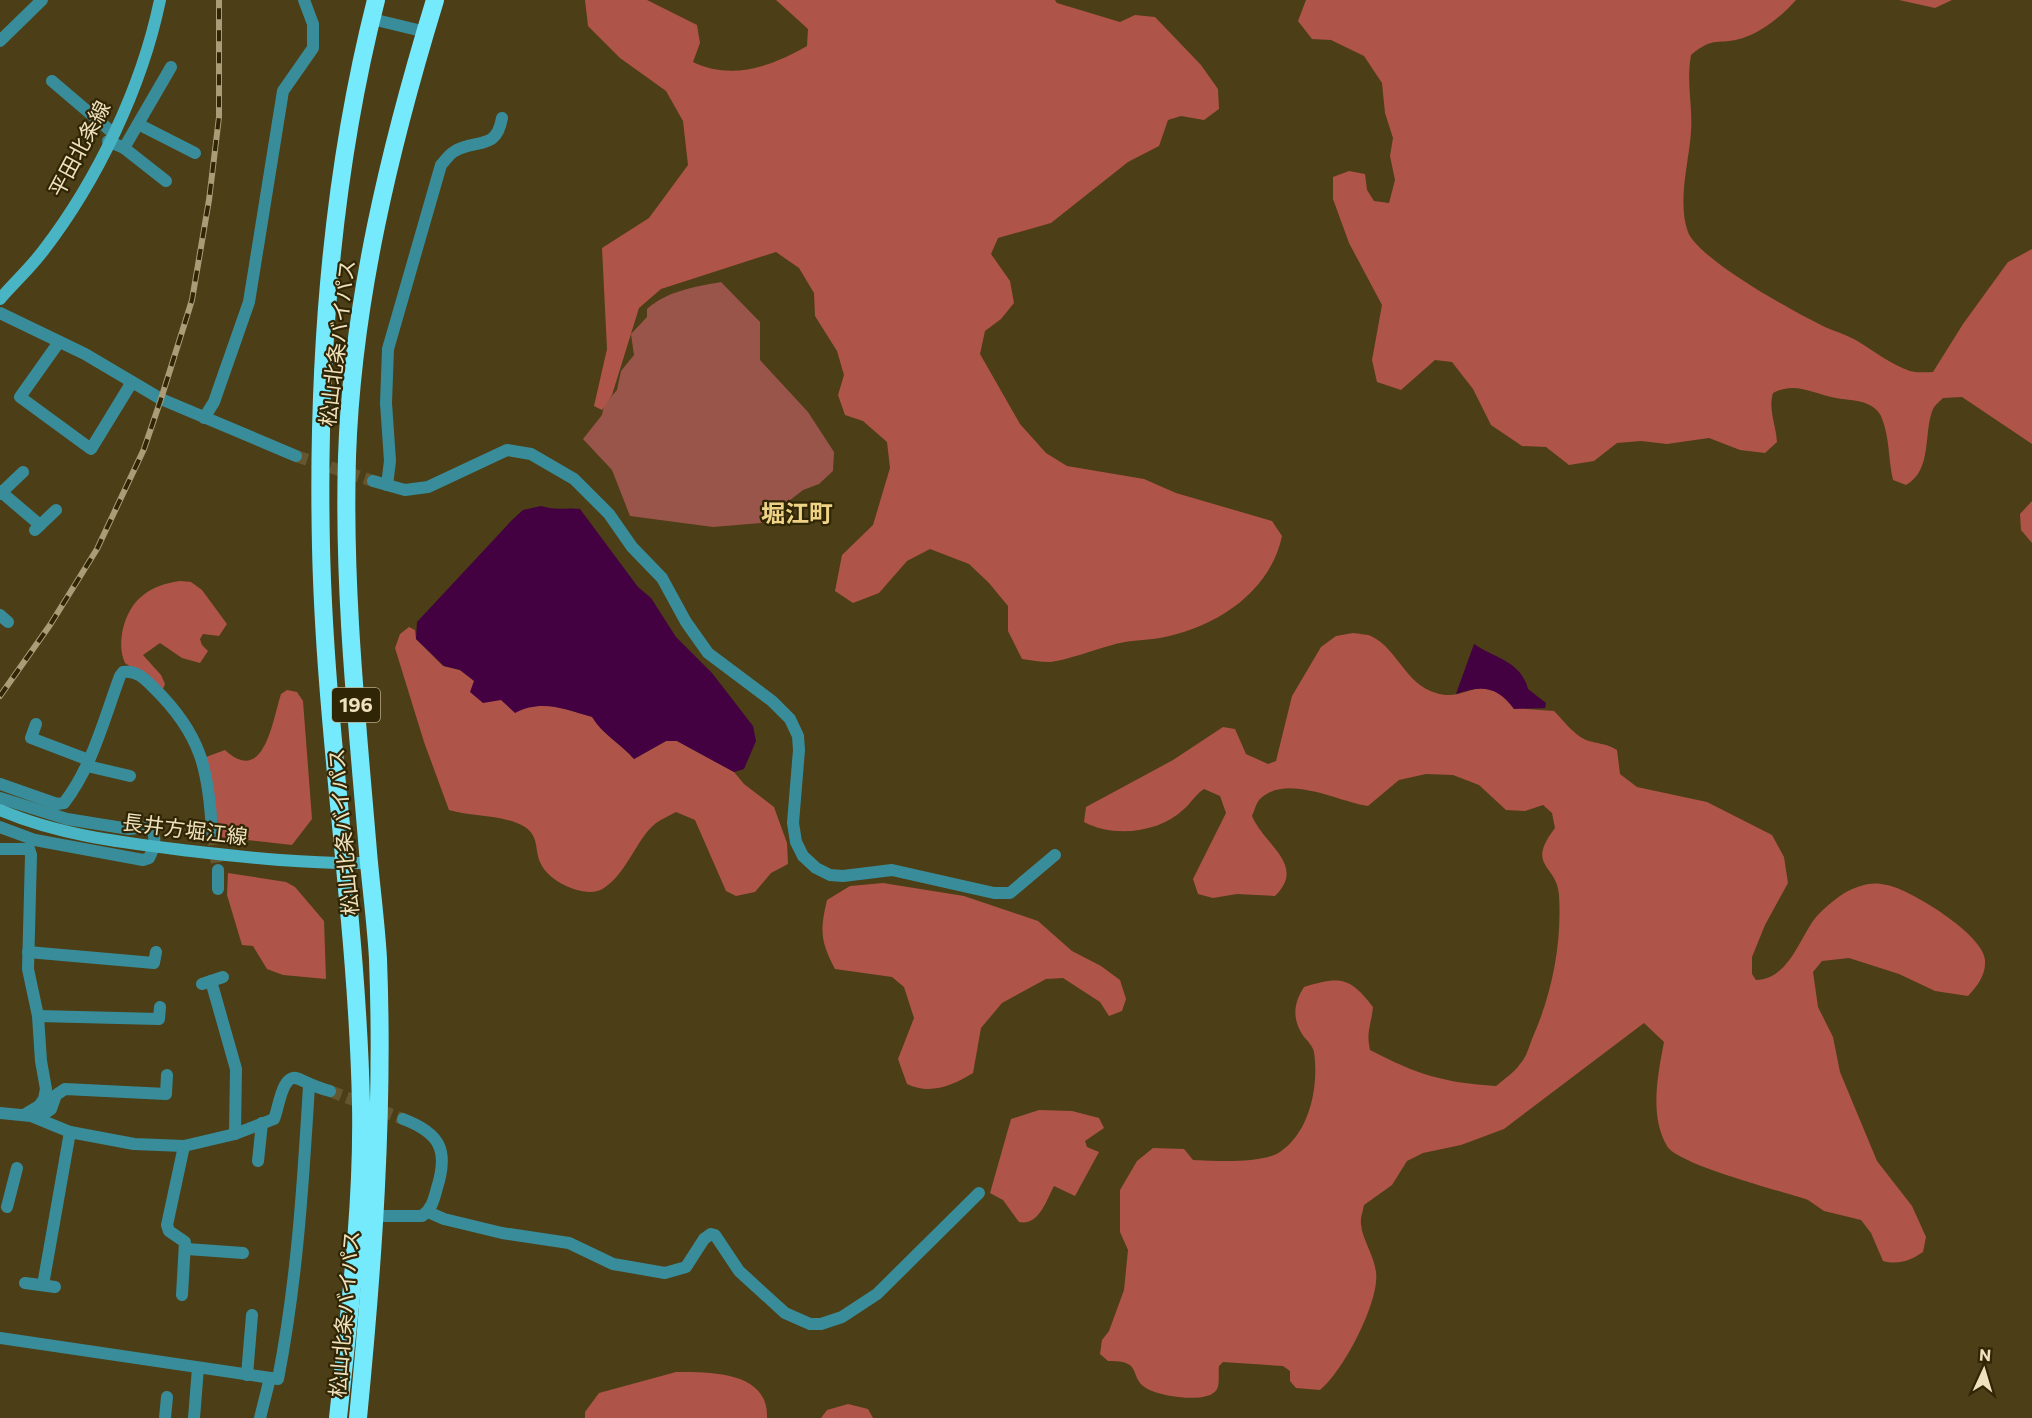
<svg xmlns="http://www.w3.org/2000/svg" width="2032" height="1418" font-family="Commissioner,'Noto Sans JP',sans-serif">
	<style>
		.green { fill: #9a554b }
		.forest { fill: #af5448 }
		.water { fill: #430142 }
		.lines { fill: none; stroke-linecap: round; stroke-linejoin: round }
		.street-tunnel { stroke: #64562f; stroke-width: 12; stroke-dasharray: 12 6; stroke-linecap: butt }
		.street { stroke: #398d9a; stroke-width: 12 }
		.secondary { stroke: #49b4c4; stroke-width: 12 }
		.highway { stroke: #75eafd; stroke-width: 18 }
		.rail-casing { stroke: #aa9c77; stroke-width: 6 }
		.rail { stroke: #302504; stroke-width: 4; stroke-dasharray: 11; stroke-linecap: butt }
		.labels { text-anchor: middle; stroke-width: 4.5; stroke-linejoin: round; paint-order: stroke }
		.shield { fill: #302504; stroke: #b6a986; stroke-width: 1.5 }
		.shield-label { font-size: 20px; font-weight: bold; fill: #efe1bd }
		.street-label { font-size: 21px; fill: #efe1bd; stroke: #302504 }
		.quarter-label { font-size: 24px; font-weight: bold; fill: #eed286; stroke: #302504 }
	</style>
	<rect width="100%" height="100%" fill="#4c3e16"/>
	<path class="green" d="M721,282L760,322V360L808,412L834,452L833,471L819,484L803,490L761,523L713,527L630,516L612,470L583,439L602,415L604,405L617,390L621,371L634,355L631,334L647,317V309C667,291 694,287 721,282Z"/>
	<g class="forest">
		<path d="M585,0H647L697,25L700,43L693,62C732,81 772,66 807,46L808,29L776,0H1055L1057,3L1120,22L1135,15L1155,17L1201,65L1218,89L1219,109L1204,120L1181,116L1168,120L1159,146L1128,162L1051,223L998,238L991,254L1010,281L1014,303L1001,319L985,331L980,354L1020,424L1046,453L1067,466L1144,479L1176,493L1272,521L1282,536C1270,593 1215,628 1160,638C1147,640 1133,640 1120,643C1101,647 1066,661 1049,662C1040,662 1031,660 1022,659L1008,631V606L989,583L969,564L930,549L907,561L879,593L853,603L835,591L842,555L873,525L890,468L887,442L863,421L845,415L838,395L844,375L837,351L815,316L814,293L799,268L776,252L661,289L639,308L612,395L602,410L594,406L607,349L602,248L649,218L688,165L683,121L666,91L620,58L588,26Z"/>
		<path d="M1306,0H1796C1783,15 1762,32 1743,38C1717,46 1715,35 1691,55C1686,85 1693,105 1691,132C1689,162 1677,202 1688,232C1699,260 1796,313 1825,327C1836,332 1848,335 1859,342C1875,352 1891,364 1910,371C1917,373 1926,372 1933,372L1963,324L2008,262L2032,249V444L1962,397L1943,398C1940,401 1935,405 1933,409C1923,432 1933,470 1906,485L1893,480C1888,459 1890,437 1881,416C1872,399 1851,401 1836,398C1813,394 1796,381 1773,393C1768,409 1776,425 1777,442L1765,453L1740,450L1709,438L1667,444L1641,441L1617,443L1594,461L1569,465L1546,447L1522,446L1491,425L1473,389L1452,362L1435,360L1401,390L1377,382L1372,360L1382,305L1349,243L1333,199V177L1349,171L1365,174L1367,190L1374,201L1389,203L1395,180L1390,156L1393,138L1385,113L1382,83L1364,56L1331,40L1312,39L1298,21Z"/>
		<polygon points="1899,0 1952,0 1935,8"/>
		<polygon points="2032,501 2032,543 2021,530 2020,514"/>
		<path d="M180,581L191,582L202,590L227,624L219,636L203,634L200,639L202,645L208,651L200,663L182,658L160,643L143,655L161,675L165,684L163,689L125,663C116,643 124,611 141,597C152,587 166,583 180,581Z"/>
		<path d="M409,627L415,630L416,639L443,666L460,670L501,700L528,706H554L593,717C602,734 621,744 634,759L666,741H677L734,772L744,784L774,807L787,843L788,864L771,873L755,892L736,896L726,891L695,820L676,812C670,815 662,819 656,823C636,839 628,872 604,888C587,900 549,882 541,864C534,851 540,837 525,827C503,814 472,817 449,810L424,742L395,648L400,634Z"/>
		<path d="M1353,633C1358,634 1366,634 1371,636C1398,649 1405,684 1436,693C1469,704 1481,666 1515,708L1554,711C1563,720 1573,734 1586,740C1597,744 1606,743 1617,750L1620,774L1637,787L1707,802L1772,835L1784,857L1788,883L1765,925L1752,957V974L1756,980C1787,979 1798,943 1813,921C1820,911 1837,897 1848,891C1861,885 1872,881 1887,885C1910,889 1984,935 1985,960C1986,975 1978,985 1968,996L1935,991L1899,974L1849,958L1822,961L1813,972L1818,1007L1833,1037L1840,1072L1877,1161L1912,1206L1926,1237L1923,1252C1910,1261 1898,1265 1883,1261L1871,1233L1861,1220L1824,1211L1808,1200C1782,1191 1678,1165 1667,1146C1649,1116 1658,1074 1664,1042L1644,1023L1504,1129L1461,1145L1423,1153L1407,1161L1392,1185L1364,1205C1363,1211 1360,1218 1361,1224C1362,1239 1374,1255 1376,1272C1380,1301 1343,1372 1320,1390L1296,1388L1290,1381V1371L1283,1366L1223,1362L1219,1366C1218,1372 1220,1383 1217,1389C1209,1405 1158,1396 1146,1388C1128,1377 1144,1360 1108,1361L1100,1354L1102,1340L1109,1331L1124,1290L1128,1250L1120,1232V1190L1137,1161L1153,1148L1184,1149L1193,1160C1215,1161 1261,1164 1280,1152C1310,1132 1319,1086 1314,1052C1313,1047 1308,1041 1304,1037C1292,1020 1293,1004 1304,987C1340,976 1350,977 1373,1007C1371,1026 1366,1032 1370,1050C1416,1074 1444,1083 1496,1086C1504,1079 1514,1073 1520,1064C1526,1058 1529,1047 1532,1039C1552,994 1562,944 1559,895C1557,864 1525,867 1555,828L1552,813L1543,805L1525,811L1506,810L1479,785L1453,775L1426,774L1399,780L1368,806C1338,802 1287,773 1260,799C1256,803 1254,812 1252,816C1264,845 1307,865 1275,896L1237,894L1213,898L1198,894L1193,879L1226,813L1220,796L1204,789C1195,795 1191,803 1184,809C1159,833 1114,838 1084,822L1086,807L1173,760L1223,727L1235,729L1246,754L1268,764L1276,761L1292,696L1321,647L1336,636Z"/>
		<path d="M287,690L297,692L303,701L312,819L292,845L220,837L206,757L225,750C264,786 272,722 281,694Z"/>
		<polygon points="228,873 286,882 295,887 324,921 326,979 283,975 267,969 253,946 242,945 227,895"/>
		<path d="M883,883L964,896L1038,921L1072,951L1101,966L1120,980L1126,999L1122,1011L1109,1016L1100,1002L1063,978L1046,979L1002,1003L981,1028L973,1073C952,1086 930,1095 907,1084L898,1059L914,1018L904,987L892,977L835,969C820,941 820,930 827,900L850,886Z"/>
		<path d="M1039,1110L1072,1111L1099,1118L1104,1128L1085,1141L1087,1147L1099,1152L1075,1196L1054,1186C1046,1201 1039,1226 1019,1222L1003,1200L990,1193L1011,1119Z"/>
		<path d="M676,1372C710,1372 769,1371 767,1418H585V1412L599,1393Z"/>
		<polygon points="848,1404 868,1409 873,1418 821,1418 827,1410"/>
	</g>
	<g class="water">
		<path d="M541,506C558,511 564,507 580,509L638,587L651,598L676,637L712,673L753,726L756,741L744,769L734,772L677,741H666L634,759C621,744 602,734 592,717C565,709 541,699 515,713L501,700L483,703L470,692L474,681L460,670L444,666L416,639L417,622L512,520L523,510Z"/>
		<path d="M1474,644C1494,658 1521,661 1528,689L1546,703L1545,708L1514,709C1497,686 1482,685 1456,694Z"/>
	</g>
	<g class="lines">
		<g class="street-tunnel">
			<polyline points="296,456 373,481"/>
			<polyline points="212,833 218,870"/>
			<polyline points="330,1091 403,1119"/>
		</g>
		<g class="street">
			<polyline points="372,19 426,32"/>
			<polyline points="0,41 42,0"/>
			<polyline points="52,81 113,133"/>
			<polyline points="138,124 195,153"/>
			<polyline points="108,141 124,148 171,67"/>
			<polyline points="124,148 166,181"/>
			<polyline points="0,313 85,354 161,399 296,456"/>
			<polyline points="59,342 20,397 91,449 132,382"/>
			<polyline points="204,418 214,402 249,302 283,91 313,48 313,24 304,0"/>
			<polyline points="373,481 405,490 428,487 507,450 531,454 574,479 609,514 632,547 662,578 686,622 708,653 772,701 790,719 798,736 799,750 793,823 796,842 803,856 816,868 830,875 843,876 892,870 994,893 1010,893 1055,855"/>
			<path d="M387,485L390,461L386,403L388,349L441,165C445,161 449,154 455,151C476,138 496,152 502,118"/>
			<polyline points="0,491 40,525"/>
			<polyline points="0,494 23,472"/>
			<polyline points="35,530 56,510"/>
			<polyline points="0,615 8,622"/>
			<polyline points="36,724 31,738 89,760"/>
			<polyline points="87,766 130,776"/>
			<path d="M0,784L57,804L64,803C92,767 104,719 120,676L123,672C137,670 145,679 154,688C201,734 209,770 212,833"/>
			<path d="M0,798L67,819L129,829L149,827C158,834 154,849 149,858L143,860L35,840L0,827"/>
			<polyline points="0,849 29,849 31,855 28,969 38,1016 41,1061 46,1089 44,1099 39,1106 24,1115"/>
			<polyline points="218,889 218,870"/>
			<polyline points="28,952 154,963 156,952"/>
			<polyline points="211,981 236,1069 235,1134"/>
			<polyline points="202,984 223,977"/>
			<polyline points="38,1016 159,1019 160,1007"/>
			<path d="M0,1113L31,1116L70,1132L134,1144L184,1146L235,1134L274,1119C279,1108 282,1071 299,1079C310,1084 318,1088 330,1091"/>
			<polyline points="38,1118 51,1109 56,1095 65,1089 166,1094 167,1075"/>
			<polyline points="258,1161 262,1123"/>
			<polyline points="7,1207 17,1168"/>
			<polyline points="428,1212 444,1219 502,1233 569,1243 613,1264 665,1273 686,1267 704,1239 711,1234 715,1235 739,1271 785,1313 810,1324 821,1324 842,1317 877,1294 979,1193"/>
			<path d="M375,1216H422C432,1209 434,1199 437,1188C449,1150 440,1133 403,1119"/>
			<polyline points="187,1249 243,1253"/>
			<polyline points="25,1283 55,1287"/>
			<polyline points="43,1285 70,1132"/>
			<polyline points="182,1295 185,1242 169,1231 167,1225 184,1146"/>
			<path d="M0,1338L278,1379C297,1282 303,1185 309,1086"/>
			<polyline points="247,1375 252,1315"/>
			<polyline points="165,1418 167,1397"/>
			<polyline points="194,1418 198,1368"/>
			<polyline points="260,1418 270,1378"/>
		</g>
		<g class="secondary">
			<path d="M0,299C14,283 30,268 43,251C97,181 142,87 160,0"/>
			<path d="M0,810C60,836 127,843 191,851C251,858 309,864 369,863"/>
		</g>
		<g class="highway">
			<path d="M338,1418C349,1314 363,1209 361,1104C357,918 325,733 321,547C317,364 331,177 376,0"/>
			<path d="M358,1418C373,1265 384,1113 378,959C376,923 371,887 368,852C357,720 343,589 347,457C352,303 390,147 435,0"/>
		</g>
		<g class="rail-casing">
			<polyline id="rail" points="0,696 50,625 97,549 144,449 161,399 192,300 209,200 219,117 219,0"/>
		</g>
		<use href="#rail" class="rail"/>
	</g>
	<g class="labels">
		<rect class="shield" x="332" y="688" width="48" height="34" rx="4.5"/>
		<g class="shield-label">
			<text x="356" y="712">196</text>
		</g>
		<g class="street-label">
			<text transform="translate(80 149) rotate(-62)" y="7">平田北条線</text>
			<text transform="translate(338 343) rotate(-83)" y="7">松山北条バイパス</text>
			<text transform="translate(185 830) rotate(7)" y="7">長井方堀江線</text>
			<text transform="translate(344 832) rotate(-95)" y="7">松山北条バイパス</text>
			<text transform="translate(345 1314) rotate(-85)" y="7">松山北条バイパス</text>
		</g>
		<g class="quarter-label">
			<text x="797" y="522">堀江町</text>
		</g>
	</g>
	<g transform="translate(1984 1370) rotate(4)" stroke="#302504" stroke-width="4.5" paint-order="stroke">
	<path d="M0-4.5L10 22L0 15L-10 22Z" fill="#efe1bd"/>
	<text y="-9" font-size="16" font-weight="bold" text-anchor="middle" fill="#efe1bd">N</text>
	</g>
</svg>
